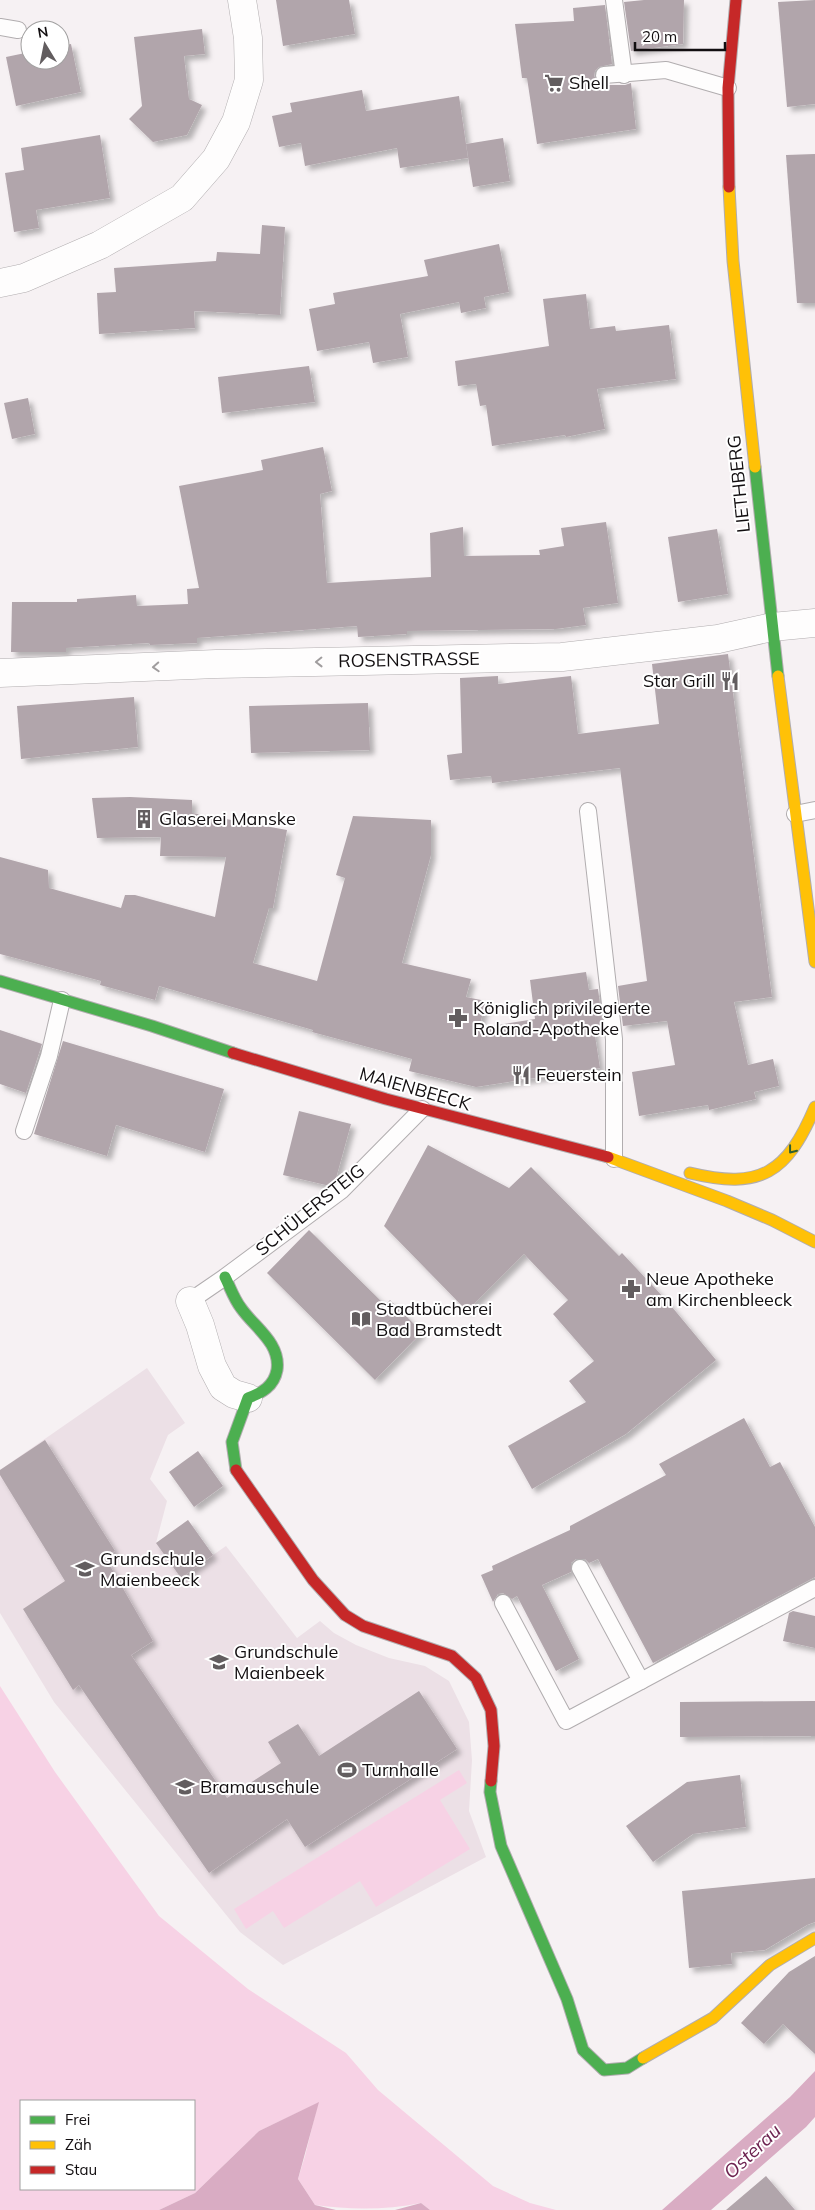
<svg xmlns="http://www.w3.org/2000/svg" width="815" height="2210" font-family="Mulish,sans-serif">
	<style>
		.built { fill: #ece0e6 }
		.green { fill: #f7d2e5; fill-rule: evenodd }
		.water { fill: #d9acc3 }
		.building { fill: #b1a5ab; filter: url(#shadow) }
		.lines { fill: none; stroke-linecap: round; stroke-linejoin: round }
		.lane-casing { stroke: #b1adaf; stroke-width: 18 }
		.street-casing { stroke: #b1adaf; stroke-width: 29 }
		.fast-casing { stroke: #b1adaf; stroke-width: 13 }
		.slow-casing { stroke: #b1adaf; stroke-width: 13 }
		.jam-casing { stroke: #b1adaf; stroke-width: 13 }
		.lane { stroke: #fefdfd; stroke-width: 16 }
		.street { stroke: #fefdfd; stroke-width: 28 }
		.fast { stroke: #4caf50; stroke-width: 11 }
		.slow { stroke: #ffc107; stroke-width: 11 }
		.jam { stroke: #c62828; stroke-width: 11 }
		.oneway { stroke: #a09d9e }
		.oneway2 { stroke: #2f5e30 }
		.labels { text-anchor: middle; stroke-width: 4; stroke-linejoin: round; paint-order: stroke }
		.poi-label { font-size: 18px; fill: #120e10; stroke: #fff; text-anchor: start }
		.street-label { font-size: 18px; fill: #120e10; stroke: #fff }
		.water-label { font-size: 19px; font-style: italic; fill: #6d2350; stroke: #fff }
	</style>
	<defs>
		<filter id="shadow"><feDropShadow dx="4.5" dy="4.5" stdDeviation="2.5" flood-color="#0004"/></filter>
	</defs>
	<rect width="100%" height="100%" fill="#f6f1f3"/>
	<polygon class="built" points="147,1368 185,1423 168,1435 150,1479 167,1501 156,1543 188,1520 213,1555 226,1546 297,1638 320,1621 334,1633 356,1645 389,1658 425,1666 449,1681 469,1722 472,1760 469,1811 486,1857 283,1965 240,1932 54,1702 0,1613 0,1470"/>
	<g class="green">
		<path d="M0,1686L55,1772L159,1916L248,1989L346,2053L378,2090L493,2186L530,2203L556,2210H430L421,2203C387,2210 350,2210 315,2205L298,2179L305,2156L318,2103L259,2131L195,2193L159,2210H0ZM21,2101H194V2189H21Z"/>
		<polygon points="459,1770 467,1783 440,1800 470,1849 376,1907 360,1881 284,1928 273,1911 246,1929 234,1909"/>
	</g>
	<g class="water">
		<polygon points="815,2071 815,2117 806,2127 711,2210 662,2210 790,2097"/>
		<polygon points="319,2102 298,2179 315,2205 336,2210 159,2210 195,2193 259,2131"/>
		<polygon points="421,2203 430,2210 395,2210"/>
	</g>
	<g class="building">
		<polygon points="276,0 349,0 355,34 283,46"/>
		<polygon points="644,0 684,0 683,44 631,51 624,2"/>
		<polygon points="815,0 815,104 787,107 778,2"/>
		<polygon points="605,5 612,64 599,67 595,71 594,76 599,84 604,85 625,85 631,83 636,129 537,144 527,78 522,78 515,24 574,21 573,8"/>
		<polygon points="202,29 205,54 184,56 189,99 202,105 187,135 153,142 129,119 142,106 134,37"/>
		<polygon points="71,44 81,92 16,106 6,57 30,52 30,60 60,60 60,46"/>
		<polygon points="362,90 366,111 459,96 468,158 400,168 397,148 305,166 301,143 279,147 272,116 292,112 290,103"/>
		<polygon points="100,135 110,198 36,210 39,228 14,232 5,173 24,170 21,148"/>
		<polygon points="503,138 510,181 473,187 466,144"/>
		<polygon points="815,154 815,303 797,303 786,155"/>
		<polygon points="262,225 285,227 280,315 194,311 195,328 99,334 97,293 116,292 114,268 216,261 217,252 260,254"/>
		<polygon points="499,244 509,292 484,297 486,308 461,313 459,302 400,314 408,357 373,363 369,342 317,351 309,309 335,304 333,293 428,276 424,260"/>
		<polygon points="586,294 590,329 615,326 616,331 669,325 676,379 597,389 605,429 566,437 565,435 492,446 486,405 480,406 476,384 458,386 455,361 549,346 543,299"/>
		<polygon points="309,366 315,402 222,413 218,377"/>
		<polygon points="28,398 35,434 12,439 4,403"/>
		<polygon points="323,447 332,491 320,494 327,583 431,577 430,533 463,527 464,556 540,555 539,550 564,546 561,528 606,522 618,603 583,608 586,625 556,629 407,631 407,634 358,637 357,626 197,638 197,643 150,645 149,643 66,648 66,652 11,652 12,602 77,602 77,599 136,595 137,606 188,604 187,589 199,588 179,486 263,470 261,460"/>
		<polygon points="717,529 728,594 678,602 668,537"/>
		<polygon points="728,654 772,997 734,1002 748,1065 773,1059 779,1086 754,1092 756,1099 709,1110 708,1105 639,1116 632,1072 675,1065 667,1021 623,1026 618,986 647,981 620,768 492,783 491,776 450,780 447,755 462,753 460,678 498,676 498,684 571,676 578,734 659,724 652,664"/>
		<polygon points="134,697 138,747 21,759 17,706"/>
		<polygon points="368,703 370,750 251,753 249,706"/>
		<polygon points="130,797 192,800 192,813 287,830 273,908 269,908 253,963 317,981 345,878 336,875 353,816 431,820 431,855 402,963 471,979 466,997 486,1001 479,1028 535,1019 530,980 586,972 589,990 598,989 603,1028 594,1029 600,1068 476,1087 409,1071 412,1059 312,1032 313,1030 159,986 155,1000 100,985 101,981 0,954 0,857 48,870 49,888 121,908 125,895 135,895 215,917 226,857 160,856 161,837 97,838 92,798"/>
		<polygon points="0,1030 42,1044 26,1093 0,1084"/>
		<polygon points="63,1041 224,1089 205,1152 116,1125 107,1156 34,1134"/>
		<polygon points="299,1111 351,1124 335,1182 330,1186 283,1175"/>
		<polygon points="428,1145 509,1188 531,1167 619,1256 622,1253 667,1301 716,1360 626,1434 532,1489 508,1446 586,1402 569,1381 594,1361 553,1314 568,1300 524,1254 467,1311 384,1226"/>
		<polygon points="309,1230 385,1305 390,1300 422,1332 375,1380 267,1273"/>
		<polygon points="744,1418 770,1467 780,1462 815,1527 815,1577 653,1663 598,1559 589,1563 585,1559 576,1559 571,1563 571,1572 542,1585 579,1659 556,1671 517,1596 512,1599 503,1593 498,1594 493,1602 481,1575 493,1570 492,1566 570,1530 570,1526 666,1475 659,1464"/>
		<polygon points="45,1440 115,1551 105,1557 153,1641 131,1655 227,1798 281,1763 268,1742 298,1724 319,1756 419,1691 457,1749 305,1847 287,1819 209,1873 79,1685 73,1690 23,1609 65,1581 0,1475 0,1470"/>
		<polygon points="198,1451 223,1486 194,1507 169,1472"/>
		<polygon points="188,1520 213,1555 181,1578 156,1543"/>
		<polygon points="793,1611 815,1616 815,1648 783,1641 789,1613"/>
		<polygon points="815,1701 815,1736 680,1737 680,1702"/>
		<polygon points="740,1775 746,1827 693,1834 653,1862 626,1826 687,1782"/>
		<polygon points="815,1878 815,1922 807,1925 765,1950 731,1953 732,1964 689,1968 682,1891"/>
		<polygon points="815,1956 815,2054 783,2024 764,2044 741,2023 789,1972"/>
		<polygon points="766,2176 795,2210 726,2210"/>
	</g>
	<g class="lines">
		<g class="lane-casing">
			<g id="lane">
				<polyline points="614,0 624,75"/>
				<polyline points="0,27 18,30"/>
				<polyline points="604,75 666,70 728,88"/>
				<polyline points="588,811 614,1039 614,1159"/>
				<polyline points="795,814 815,810"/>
				<polyline points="24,1131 49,1056 62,1000"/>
				<polyline points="190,1301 225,1277 342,1190 422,1109"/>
				<polyline points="580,1568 641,1681"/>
				<polyline points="503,1603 566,1721 815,1588"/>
			</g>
		</g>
		<g class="street-casing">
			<g id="street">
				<polyline points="0,283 24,278 100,245 182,198 216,159 236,122 249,80 248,38 242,0"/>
				<polyline points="0,673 216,664 562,657 718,639 772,627 815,623"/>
				<polyline points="190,1301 200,1325 212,1366 223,1387 234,1394 248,1398"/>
			</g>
		</g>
		<g class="fast-casing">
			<g id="fast">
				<polyline points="755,467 778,676"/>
				<polyline points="0,981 152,1026 233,1053"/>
				<path d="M225,1277C230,1287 234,1299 241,1308C254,1327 281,1343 277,1370C274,1386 262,1393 248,1398L232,1442L236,1470"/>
				<polyline points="491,1781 490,1792 501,1846 567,1999 583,2050 604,2070 627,2068 643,2058"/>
			</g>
		</g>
		<g class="slow-casing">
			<g id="slow">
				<polyline points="729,187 733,261 755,467"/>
				<polyline points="778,676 815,962"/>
				<polyline points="608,1157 727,1201 772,1220 815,1242"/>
				<path d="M690,1173C761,1190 787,1173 815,1107"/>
				<polyline points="643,2058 713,2018 770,1965 815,1938"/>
			</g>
		</g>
		<g class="jam-casing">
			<g id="jam">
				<polyline points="729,187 728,88 736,0"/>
				<polyline points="233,1053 386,1099 608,1157"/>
				<polyline points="236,1470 313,1580 345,1615 363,1626 452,1656 476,1678 491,1710 494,1746 491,1781"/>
			</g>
		</g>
		<use href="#lane" class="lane"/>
		<use href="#street" class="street"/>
		<use href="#fast" class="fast"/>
		<use href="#slow" class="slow"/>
		<use href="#jam" class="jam"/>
	</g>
	<defs><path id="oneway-chevron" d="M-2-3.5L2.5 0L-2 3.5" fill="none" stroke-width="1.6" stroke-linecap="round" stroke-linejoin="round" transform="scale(1.25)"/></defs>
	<g class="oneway">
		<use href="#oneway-chevron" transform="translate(319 662) rotate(179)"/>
		<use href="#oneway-chevron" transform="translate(156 667) rotate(177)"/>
	</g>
	<use class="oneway2" href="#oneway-chevron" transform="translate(792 1150) rotate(128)"/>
	<defs>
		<g id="supermarket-bare" transform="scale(1.5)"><path d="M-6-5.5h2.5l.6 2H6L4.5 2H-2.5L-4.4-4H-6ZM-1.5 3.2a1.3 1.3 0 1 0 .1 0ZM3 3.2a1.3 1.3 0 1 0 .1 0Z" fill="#625d5f" stroke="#fff" stroke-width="2.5" paint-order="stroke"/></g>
		<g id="restaurant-bare" transform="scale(1.5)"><path d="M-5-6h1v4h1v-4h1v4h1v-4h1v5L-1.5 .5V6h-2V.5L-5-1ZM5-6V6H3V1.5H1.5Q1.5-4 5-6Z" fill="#625d5f" stroke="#fff" stroke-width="2.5" paint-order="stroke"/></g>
		<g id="building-bare" transform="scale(1.5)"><path d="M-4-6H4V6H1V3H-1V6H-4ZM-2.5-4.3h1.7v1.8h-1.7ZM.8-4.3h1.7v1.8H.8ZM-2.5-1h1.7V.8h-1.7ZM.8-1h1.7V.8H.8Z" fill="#625d5f" stroke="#fff" stroke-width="2.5" paint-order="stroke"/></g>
		<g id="pharmacy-bare" transform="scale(1.5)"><path d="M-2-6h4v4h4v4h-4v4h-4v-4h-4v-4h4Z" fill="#625d5f" stroke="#fff" stroke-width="2.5" paint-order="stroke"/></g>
		<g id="library-bare" transform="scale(1.5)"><path d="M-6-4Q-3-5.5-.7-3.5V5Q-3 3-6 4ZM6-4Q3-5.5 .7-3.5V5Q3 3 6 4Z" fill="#625d5f" stroke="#fff" stroke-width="2.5" paint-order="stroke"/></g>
		<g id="school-bare" transform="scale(1.5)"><path d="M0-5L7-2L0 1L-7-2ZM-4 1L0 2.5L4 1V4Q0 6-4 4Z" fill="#625d5f" stroke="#fff" stroke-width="2.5" paint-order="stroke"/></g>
		<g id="stadium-bare" transform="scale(1.5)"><path d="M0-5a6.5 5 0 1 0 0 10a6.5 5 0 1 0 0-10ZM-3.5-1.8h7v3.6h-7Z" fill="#625d5f" stroke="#fff" stroke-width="2.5" paint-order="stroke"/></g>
	</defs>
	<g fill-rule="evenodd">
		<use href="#supermarket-bare" x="554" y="83"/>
		<use href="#restaurant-bare" x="730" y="681"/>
		<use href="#building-bare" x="144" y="819"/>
		<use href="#pharmacy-bare" x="458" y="1018"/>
		<use href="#restaurant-bare" x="521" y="1075"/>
		<use href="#pharmacy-bare" x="631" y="1289"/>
		<use href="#library-bare" x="361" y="1319"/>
		<use href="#school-bare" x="85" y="1569"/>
		<use href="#school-bare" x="219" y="1662"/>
		<use href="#stadium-bare" x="347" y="1770"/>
		<use href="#school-bare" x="185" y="1787"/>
	</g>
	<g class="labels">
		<g class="poi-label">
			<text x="569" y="89">Shell</text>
			<text x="715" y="687" text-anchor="end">Star Grill</text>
			<text x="159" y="825">Glaserei Manske</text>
			<text x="473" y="1014">Königlich privilegierte<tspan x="473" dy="21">Roland-Apotheke</tspan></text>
			<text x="536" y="1081">Feuerstein</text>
			<text x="646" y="1285">Neue Apotheke<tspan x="646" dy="21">am Kirchenbleeck</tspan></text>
			<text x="376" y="1315">Stadtbücherei<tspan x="376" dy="21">Bad Bramstedt</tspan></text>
			<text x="100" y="1565">Grundschule<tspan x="100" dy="21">Maienbeeck</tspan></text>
			<text x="234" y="1658">Grundschule<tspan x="234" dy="21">Maienbeek</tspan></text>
			<text x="362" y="1776">Turnhalle</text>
			<text x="200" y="1793">Bramauschule</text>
		</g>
		<g class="street-label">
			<text transform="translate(739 484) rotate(-96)" y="6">LIETHBERG</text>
			<text transform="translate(409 660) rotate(-1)" y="6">ROSENSTRASSE</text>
			<text transform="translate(415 1089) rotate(16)" y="6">MAIENBEECK</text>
			<text transform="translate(310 1210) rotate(-39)" y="6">SCHÜLERSTEIG</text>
		</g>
		<g class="water-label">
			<text transform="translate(752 2151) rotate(-43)" y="7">Osterau</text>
		</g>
	</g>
	<rect x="20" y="2100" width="175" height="90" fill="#ffffff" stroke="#a09f9f"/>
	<rect x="30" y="2116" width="25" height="8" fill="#4caf50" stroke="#a09f9f"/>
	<text x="65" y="2125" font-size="15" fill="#120e10">Frei</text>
	<rect x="30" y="2141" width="25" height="8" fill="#ffc107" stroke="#a09f9f"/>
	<text x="65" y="2150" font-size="15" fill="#120e10">Zäh</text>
	<rect x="30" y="2166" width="25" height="8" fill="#c62828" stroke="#a09f9f"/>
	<text x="65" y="2175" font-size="15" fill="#120e10">Stau</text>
	<g transform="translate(45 45) rotate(350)"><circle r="24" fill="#ffffff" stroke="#a09f9f"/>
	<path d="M0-4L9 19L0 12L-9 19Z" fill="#625d5f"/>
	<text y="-8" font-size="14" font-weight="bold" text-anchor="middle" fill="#120e10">N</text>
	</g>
	<path d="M635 42v8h90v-8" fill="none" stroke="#120e10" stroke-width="2.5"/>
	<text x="642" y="42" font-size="15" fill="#120e10" stroke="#ffffff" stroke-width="4" paint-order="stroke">20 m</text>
</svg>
